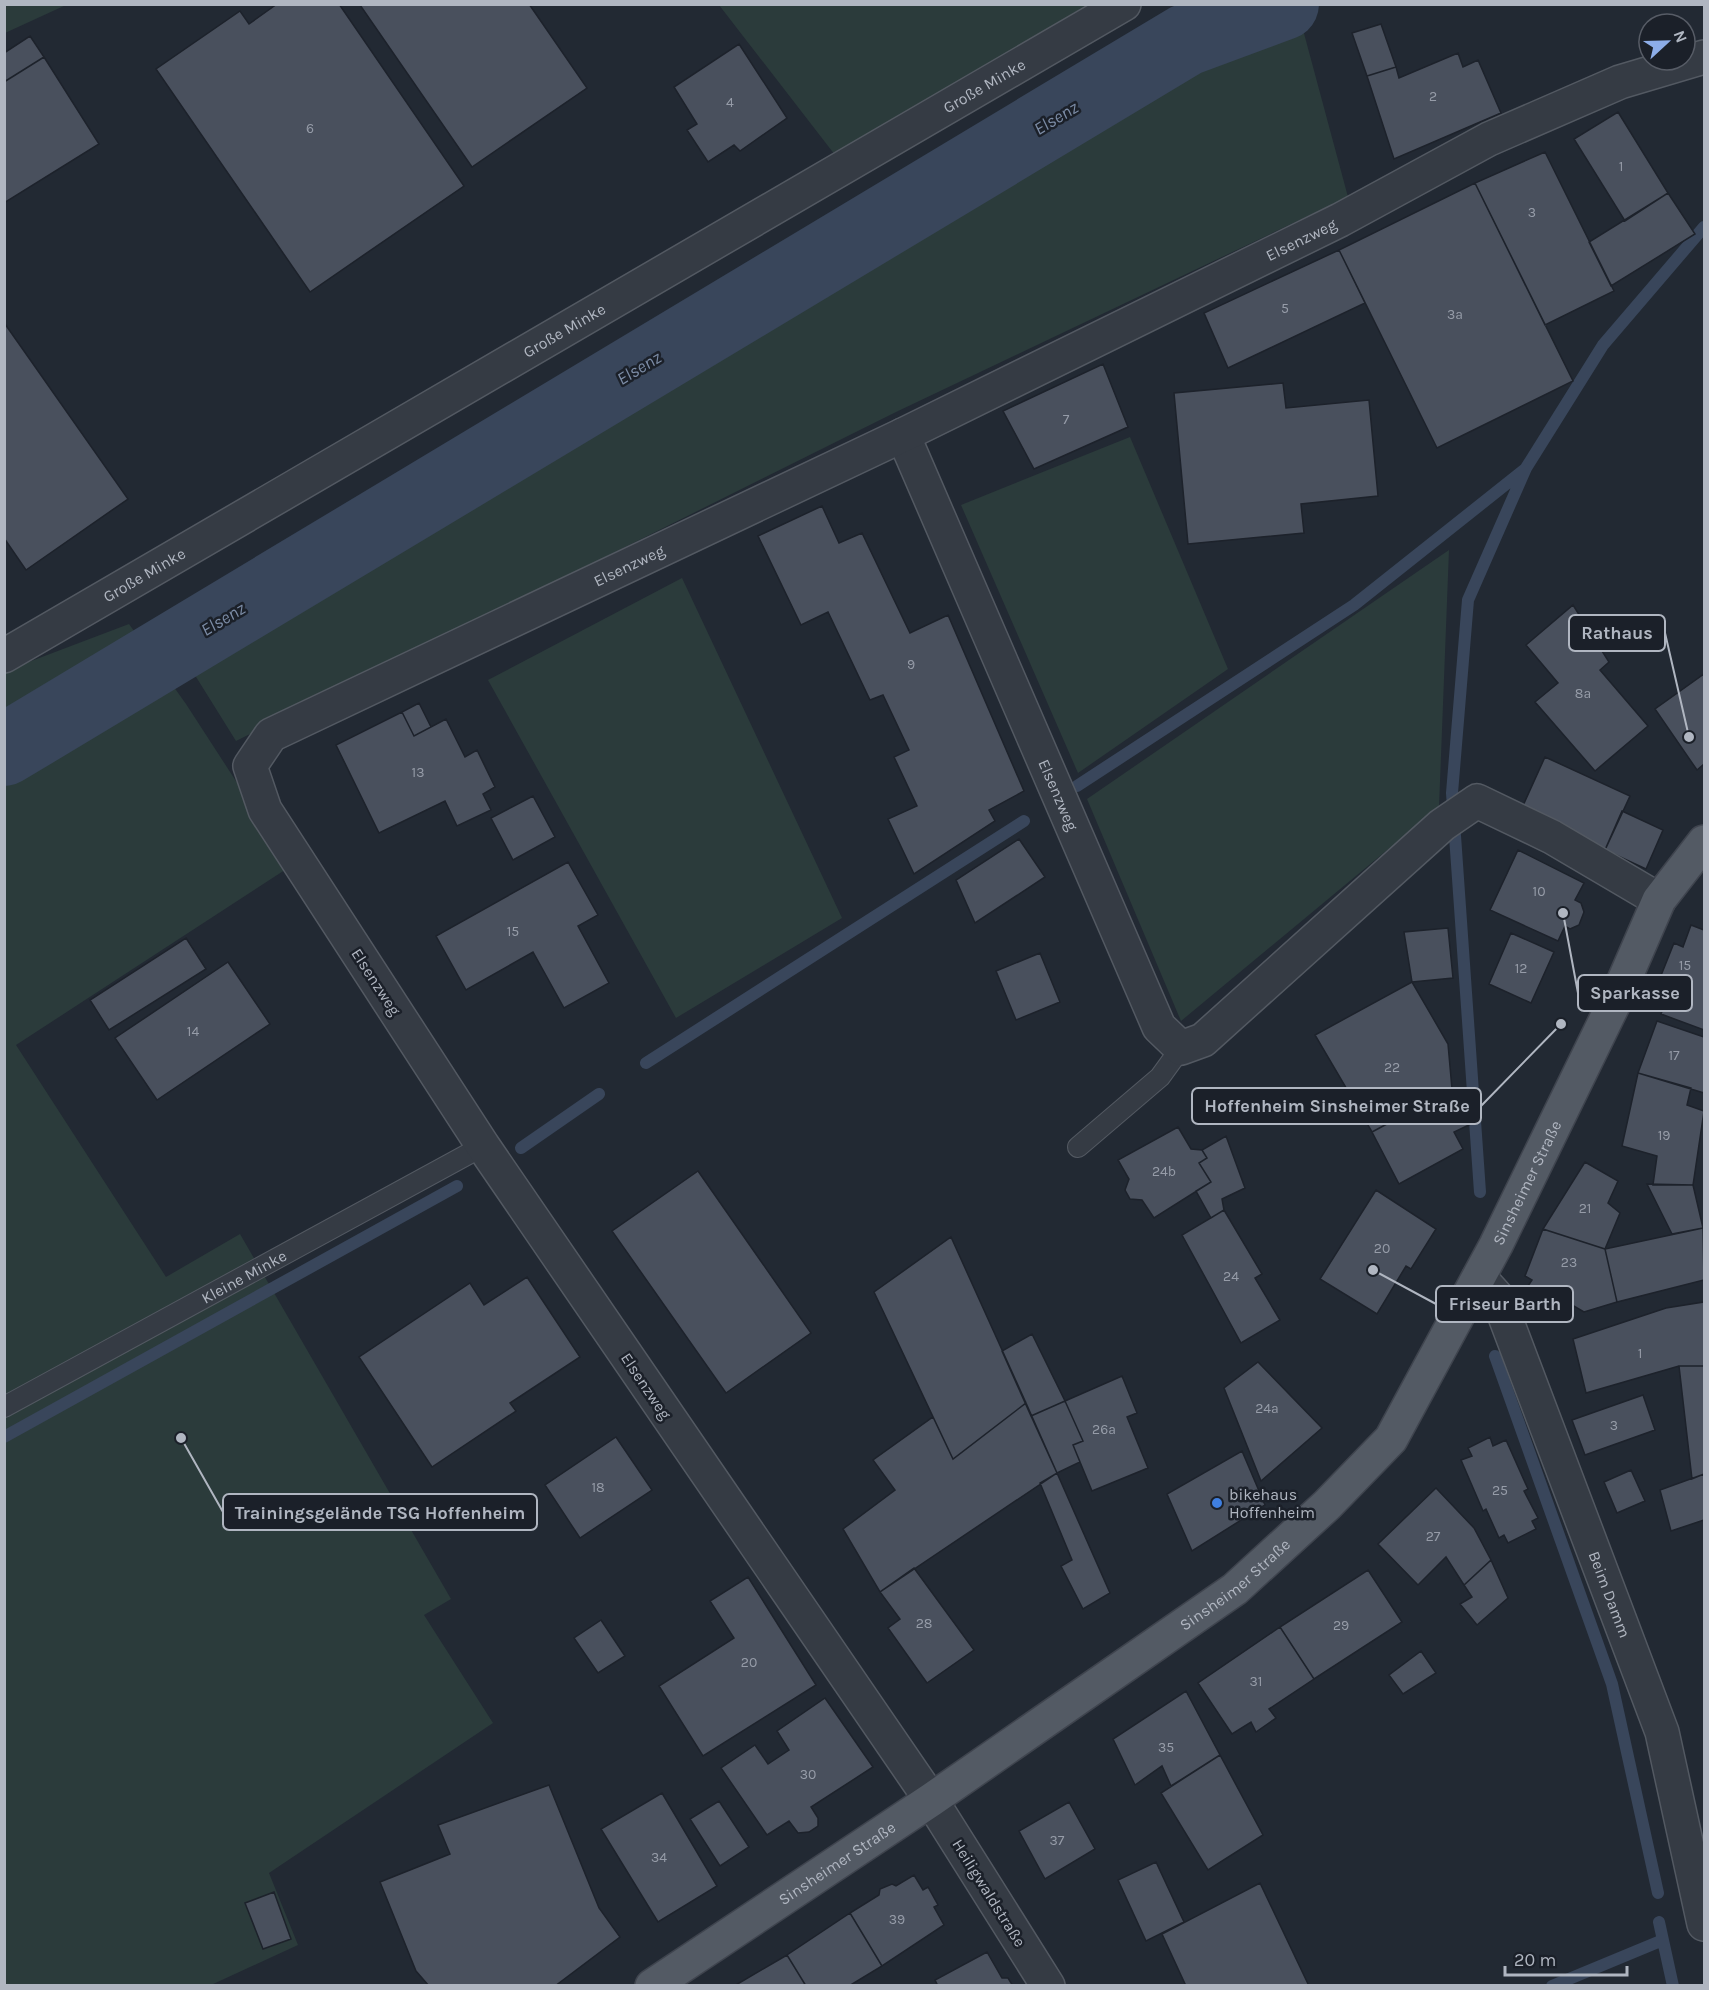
<svg xmlns="http://www.w3.org/2000/svg" width="1709" height="1990" font-family="Karla,sans-serif">
<rect width="100%" height="100%" fill="#222933"/>
<path fill="#2b3b3b" d="M5,4H66V5L5,33Z
M719,5H1087L835,155Z
M1302,26L1348,197L896,412L236,741L188,664L866,264L1187,54Z
M1130,437L1228,669L1078,773L961,505Z
M1449,550L1439,807L1181,1021L1087,799Z
M682,578L842,918L676,1018L488,680Z
M129,624L186,704L291,866L16,1045L166,1277L240,1234L451,1599L424,1615L493,1723L269,1873L298,1945L211,1985L5,1986V671Z"/>
<g fill="none" stroke-linecap="round" stroke-linejoin="round">
<path stroke="#39465b" stroke-width="12" d="M1077,786L1354,605L1524,470
M646,1063L1024,821
M521,1148L599,1094
M1480,1192L1452,793L1468,600L1526,468L1603,345L1704,227
M1495,1356L1612,1684L1658,1893
M4,1437L457,1186
M1659,1922L1673,1986
M1552,1986L1663,1940"/>
<path stroke="#39465b" stroke-width="72" d="M4,750L1186,40L1283,4"/>
</g>
<path fill="#49505d" stroke="#1d222b" stroke-width="1.5" d="M277,4H339L464,186L310,292L156,69L240,11L249,24Z
M529,4L587,88L472,167L360,5Z
M1381,24L1396,67L1367,76L1352,33Z
M30,36L44,57L4,82V53Z
M739,44L787,118L740,151L734,145L708,162L687,130L697,124L674,87Z
M1458,53L1463,67L1478,60L1501,113L1394,159L1367,76L1396,67L1399,78Z
M44,57L99,144L4,203V82Z
M1618,112L1668,193L1625,221L1574,139Z
M1545,152L1614,291L1545,325L1475,183Z
M1475,183L1573,381L1437,448L1339,250Z
M1668,193L1695,234L1611,286L1589,242Z
M1339,250L1365,303L1228,368L1204,313Z
M5,324L128,499L26,570L4,538Z
M1103,364L1128,427L1034,469L1003,411Z
M1283,383L1286,408L1369,400L1378,496L1301,504L1304,533L1188,544L1174,393Z
M822,506L839,543L862,533L910,633L948,615L1024,791L989,810L995,821L914,874L888,819L917,806L894,757L909,750L883,695L870,700L828,612L801,625L758,536Z
M1573,605L1609,662L1600,670L1648,726L1595,771L1535,702L1558,683L1526,645Z
M1704,674V764L1697,770L1655,709Z
M419,703L431,727L414,736L402,712Z
M402,712L414,736L446,719L465,757L477,750L495,787L483,794L491,810L457,826L445,801L379,833L336,745Z
M1545,757L1630,796L1605,850L1521,810Z
M533,796L555,837L513,860L491,818Z
M1622,811L1663,830L1646,869L1605,850Z
M1019,839L1045,877L975,923L956,880Z
M1518,850L1584,883L1575,900L1581,903L1584,912L1579,925L1570,929L1565,926L1558,941L1490,910Z
M568,862L598,915L578,926L609,983L564,1008L533,952L466,990L436,936Z
M1691,925L1704,930V1030L1661,1014L1671,988L1658,983L1674,943L1683,947Z
M1448,928L1453,978L1412,982L1404,932Z
M1511,933L1554,952L1531,1003L1489,984Z
M186,938L206,969L109,1030L90,1000Z
M1040,953L1060,1002L1016,1020L996,971Z
M228,962L270,1024L157,1100L115,1038Z
M1412,982L1448,1044L1452,1089L1372,1132L1315,1035Z
M1657,1021L1704,1037V1093L1638,1073Z
M1638,1073L1691,1088L1687,1105L1704,1111L1693,1185H1653L1657,1156L1622,1146Z
M1452,1089L1471,1124L1454,1132L1463,1149L1399,1184L1372,1132Z
M1178,1127L1191,1149L1202,1150L1207,1158L1199,1163L1211,1182L1154,1218L1142,1200L1130,1199L1125,1190L1129,1179L1118,1160Z
M1226,1136L1245,1188L1222,1199L1224,1210L1211,1218L1196,1191L1211,1182L1199,1163L1207,1158L1202,1150Z
M1585,1162L1618,1181L1608,1203L1620,1213L1605,1249L1543,1229Z
M698,1171L811,1333L726,1393L612,1231Z
M1647,1184L1693,1185L1703,1228L1672,1234Z
M1376,1190L1436,1229L1411,1269L1406,1266L1377,1314L1320,1279Z
M1224,1210L1262,1274L1255,1278L1280,1320L1241,1343L1182,1235Z
M1703,1228L1704,1280L1617,1302L1605,1249Z
M1543,1229L1605,1249L1617,1302L1584,1312L1548,1291L1545,1296L1528,1286L1532,1280L1525,1276Z
M951,1237L1026,1403L953,1459L874,1292Z
M527,1277L580,1357L510,1403L516,1411L432,1467L359,1357L470,1283L484,1305Z
M1704,1302V1366H1679L1586,1393L1573,1339L1666,1308Z
M1032,1334L1065,1401L1031,1416L1002,1351Z
M1258,1362L1322,1428L1261,1481L1224,1388Z
M1679,1366H1704V1474L1692,1479Z
M1122,1376L1137,1413L1127,1417L1148,1468L1092,1491L1073,1445L1083,1441L1065,1401Z
M1643,1395L1655,1430L1585,1455L1572,1420Z
M1065,1401L1083,1441L1073,1445L1080,1462L1057,1473L1031,1416Z
M1026,1403L1057,1473L880,1592L843,1529L895,1490L873,1460L933,1417L953,1459Z
M616,1437L652,1490L580,1538L545,1485Z
M1490,1437L1493,1446L1506,1440L1528,1489L1524,1491L1538,1518L1532,1521L1536,1529L1508,1543L1504,1535L1499,1538L1486,1509L1483,1511L1461,1460L1472,1456L1468,1448Z
M1242,1451L1265,1505L1192,1551L1167,1494Z
M1631,1470L1645,1501L1617,1513L1604,1482Z
M1057,1473L1110,1593L1083,1609L1061,1566L1072,1560L1040,1483Z
M1704,1474V1520L1671,1531L1660,1490Z
M1436,1488L1474,1528L1491,1560L1464,1585L1446,1557L1418,1585L1378,1544Z
M1491,1560L1508,1598L1477,1625L1460,1604L1472,1597L1464,1585Z
M914,1568L974,1650L927,1683L888,1628L900,1619L880,1592Z
M1368,1570L1402,1622L1314,1679L1280,1627Z
M748,1577L816,1685L703,1756L659,1686L734,1638L710,1601Z
M601,1620L625,1656L598,1673L574,1638Z
M1280,1627L1314,1679L1269,1709L1276,1718L1256,1732L1251,1722L1232,1734L1198,1683Z
M1421,1651L1436,1673L1403,1694L1389,1675Z
M1186,1691L1220,1755L1171,1786L1162,1766L1135,1785L1113,1739Z
M825,1698L873,1767L811,1807L818,1818V1826L809,1832L798,1833L789,1821L767,1835L721,1768L755,1745L768,1764L789,1750L777,1731Z
M1220,1755L1263,1835L1208,1870L1161,1793Z
M549,1785L599,1908L620,1937L555,1986H429L416,1971L380,1882L450,1854L438,1825Z
M662,1793L717,1886L658,1922L601,1829Z
M719,1801L749,1847L720,1866L690,1819Z
M1069,1802L1095,1849L1045,1879L1019,1831Z
M1156,1862L1184,1922L1146,1941L1118,1880Z
M914,1875L923,1890L928,1887L938,1905L934,1907L944,1925L882,1966L850,1913L879,1895L880,1889L892,1884L896,1886Z
M1260,1883L1309,1986H1186L1162,1934Z
M274,1892L291,1939L263,1949L245,1903Z
M850,1913L882,1966L849,1986H806L787,1955Z
M987,1952L1002,1978H1008L1013,1986H938L935,1980Z
M787,1955L806,1986H734Z"/>
<g fill="none" stroke-linecap="round" stroke-linejoin="round">
<defs>
<g id="service">
<path d="M1078,1147L1160,1077L1181,1048"/>
<path id="s1" d="M4,1407L483,1146"/>
</g>
<g id="minor">
<path id="s2" d="M903,435L1159,1027L1181,1048L1203,1040L1442,825L1477,801L1552,837L1659,900"/>
<path id="s3" d="M4,656L1124,4"/>
<path id="s4" d="M1479,1277L1498,1298L1662,1732L1704,1924"/>
<path id="s5" d="M1048,1986L931,1800L483,1146L265,810L250,766L271,735L903,435L1340,220L1489,139L1620,82L1704,57"/>
</g>
<g id="primary">
<path id="s6" d="M652,1986L931,1800L1235,1589L1327,1505L1391,1439L1496,1245L1616,999L1659,900L1704,842"/>
</g>
</defs>
<use href="#service" stroke="#535962" stroke-width="22"/>
<use href="#minor" stroke="#535962" stroke-width="36"/>
<use href="#primary" stroke="#3f444e" stroke-width="36"/>
<use href="#service" stroke="#353b44" stroke-width="20"/>
<use href="#minor" stroke="#353b44" stroke-width="33"/>
<use href="#primary" stroke="#535a64" stroke-width="33"/>
</g>
<circle fill="#3f7fe0" stroke="#1b2029" stroke-width="2" cx="1217" cy="1503" r="6"/>
<g text-anchor="middle" dominant-baseline="central" stroke-width="5" stroke-linejoin="round" paint-order="stroke">
<g font-size="14" fill="#969ca8">
<text x="1433" y="96">2</text>
<text x="730" y="102">4</text>
<text x="310" y="128">6</text>
<text x="1621" y="166">1</text>
<text x="1532" y="212">3</text>
<text x="1285" y="308">5</text>
<text x="1455" y="314">3a</text>
<text x="1066" y="419">7</text>
<text x="911" y="664">9</text>
<text x="1583" y="693">8a</text>
<text x="418" y="772">13</text>
<text x="1539" y="891">10</text>
<text x="513" y="931">15</text>
<text x="1685" y="965">15</text>
<text x="1521" y="968">12</text>
<text x="193" y="1031">14</text>
<text x="1674" y="1055">17</text>
<text x="1392" y="1067">22</text>
<text x="1664" y="1135">19</text>
<text x="1164" y="1171">24b</text>
<text x="1585" y="1208">21</text>
<text x="1382" y="1248">20</text>
<text x="1569" y="1262">23</text>
<text x="1231" y="1276">24</text>
<text x="1640" y="1353">1</text>
<text x="1267" y="1408">24a</text>
<text x="1614" y="1425">3</text>
<text x="1104" y="1429">26a</text>
<text x="598" y="1487">18</text>
<text x="1500" y="1490">25</text>
<text x="1433" y="1536">27</text>
<text x="924" y="1623">28</text>
<text x="1341" y="1625">29</text>
<text x="749" y="1662">20</text>
<text x="1256" y="1681">31</text>
<text x="1166" y="1747">35</text>
<text x="808" y="1774">30</text>
<text x="1057" y="1840">37</text>
<text x="659" y="1857">34</text>
<text x="897" y="1919">39</text>
</g>
<g font-size="16" fill="#b0b6c1" stroke="#1b2029">
<text stroke="none"><textPath href="#s3" startOffset="1134">Große Minke</textPath></text>
<text stroke="none"><textPath href="#s5" startOffset="2640">Elsenzweg</textPath></text>
<text stroke="none"><textPath href="#s3" startOffset="648">Große Minke</textPath></text>
<text stroke="none"><textPath href="#s5" startOffset="1893">Elsenzweg</textPath></text>
<text stroke="none"><textPath href="#s3" startOffset="162">Große Minke</textPath></text>
<text stroke="none"><textPath href="#s2" startOffset="392">Elsenzweg</textPath></text>
<text transform="translate(376 982) rotate(57)">Elsenzweg</text>
<text stroke="none"><textPath href="#s6" startOffset="1212">Sinsheimer Straße</textPath></text>
<text stroke="none"><textPath href="#s1" startOffset="273">Kleine Minke</textPath></text>
<text transform="translate(646 1386) rotate(56)">Elsenzweg</text>
<text stroke="none"><textPath href="#s6" startOffset="708">Sinsheimer Straße</textPath></text>
<text stroke="none"><textPath href="#s4" startOffset="345">Beim Damm</textPath></text>
<text stroke="none"><textPath href="#s6" startOffset="222">Sinsheimer Straße</textPath></text>
<text transform="translate(989 1893) rotate(58)">Heiligwaldstraße</text>
</g>
<g font-size="16" fill="#b0b6c1" stroke="#1b2029" text-anchor="start">
<text x="1229" y="1494">bikehaus<tspan x="1229" dy="18">Hoffenheim</tspan></text>
</g>
<g font-size="18" font-style="italic" fill="#7c8ca6" stroke="#1b2029">
<text transform="translate(1056 118) rotate(-31)">Elsenz</text>
<text transform="translate(639 368) rotate(-31)">Elsenz</text>
<text transform="translate(223 619) rotate(-31)">Elsenz</text>
</g>
</g>
<path fill="none" stroke="#b0b6c1" stroke-width="2" d="M1689 737L1665 633M1563 913L1578 993M1561 1024L1481 1106M1373 1270L1436 1304M181 1438L223 1512"/>
<g fill="#b0b6c1" stroke="#1b2029" stroke-width="2">
<circle cx="1689" cy="737" r="6"/>
<circle cx="1563" cy="913" r="6"/>
<circle cx="1561" cy="1024" r="6"/>
<circle cx="1373" cy="1270" r="6"/>
<circle cx="181" cy="1438" r="6"/>
</g>
<g fill="#1b2029" stroke="#b0b6c1" stroke-width="2">
<rect x="1569" y="615" width="96" height="36" rx="6"/>
<rect x="1578" y="975" width="114" height="36" rx="6"/>
<rect x="1192" y="1088" width="289" height="36" rx="6"/>
<rect x="1436" y="1286" width="137" height="36" rx="6"/>
<rect x="223" y="1494" width="314" height="36" rx="6"/>
</g>
<g font-size="18" text-anchor="middle" font-weight="bold" fill="#b0b6c1">
<text x="1617" y="639">Rathaus</text>
<text x="1635" y="999">Sparkasse</text>
<text x="1337" y="1112">Hoffenheim Sinsheimer Straße</text>
<text x="1505" y="1310">Friseur Barth</text>
<text x="380" y="1519">Trainingsgelände TSG Hoffenheim</text>
</g>
<rect width="1709" height="1990" fill="none" stroke="#b0b6c1" stroke-width="12"/>
<g transform="translate(1667 42) rotate(68)"><circle r="28" fill="#1b2029" stroke="#575c66" stroke-width="1.5"/>
<path d="M0-4.5L10 22L0 15L-10 22Z" fill="#8dade8"/>
<text y="-9" font-size="16" font-weight="bold" text-anchor="middle" fill="#b0b6c1">N</text>
</g>
<path d="M1505 1966v9h122v-9" fill="none" stroke="#b0b6c1" stroke-width="3"/>
<text x="1514" y="1966" font-size="18" fill="#b0b6c1" stroke="#1b2029" stroke-width="4.5" paint-order="stroke">20 m</text>
</svg>
